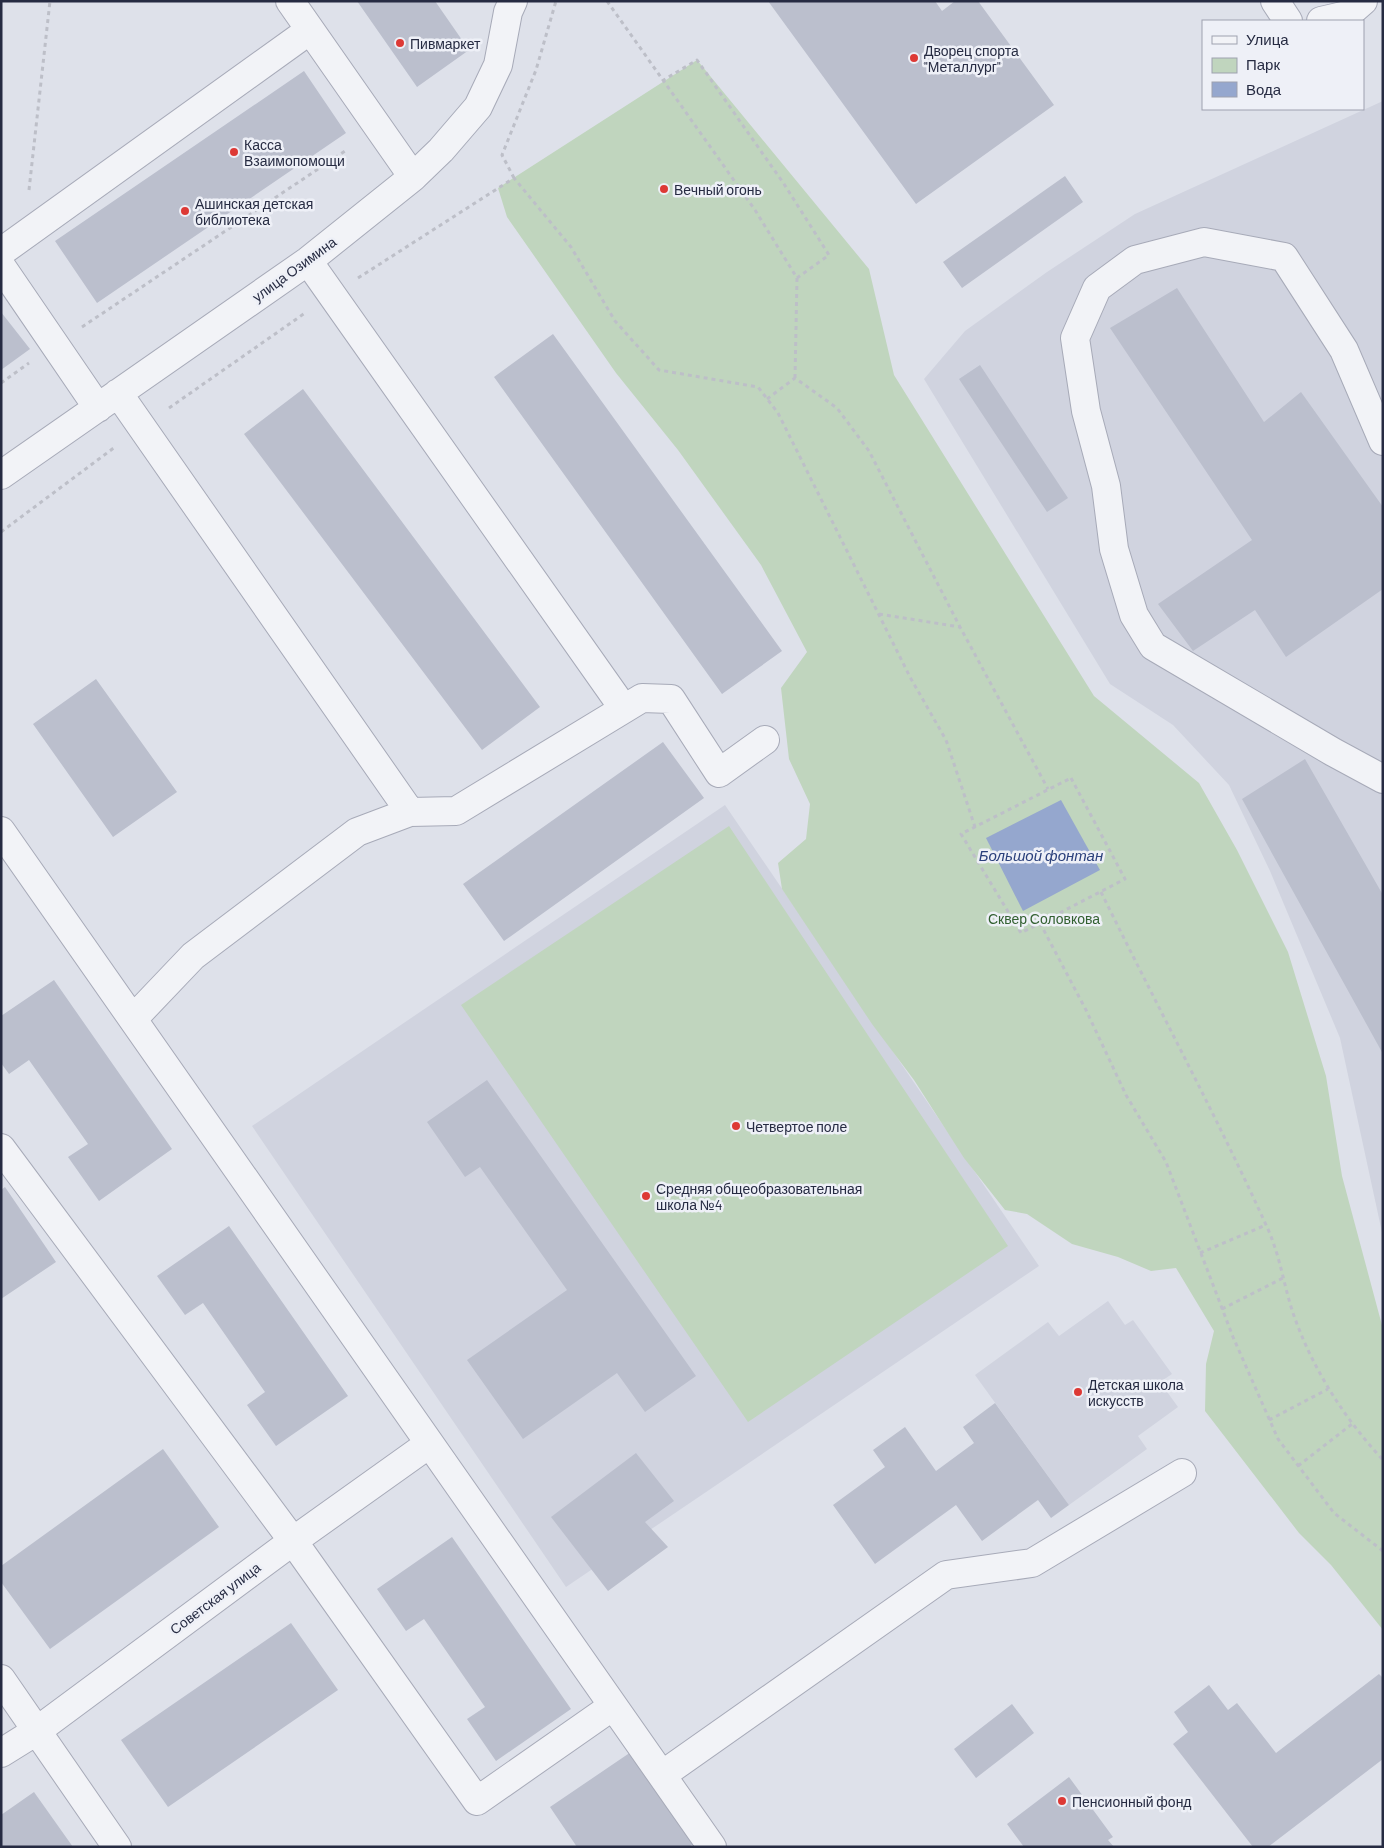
<svg xmlns="http://www.w3.org/2000/svg" width="1384" height="1848" font-family="Barlow,sans-serif">
<rect width="100%" height="100%" fill="#dee1ea"/>
<path fill="#d0d3df" d="M1383,101V1237L1340,1038L1270,871L1229,785L1173,725L1110,684L924,379L965,331L1047,272L1135,214Z
M725,805L1039,1266L566,1587L252,1126Z
M1108,1301L1125,1325L1133,1320L1172,1374L1160,1382L1178,1407L1138,1436L1147,1449L1069,1505L975,1375L1048,1322L1059,1336Z"/>
<path fill="#c0d5be" d="M697,60L869,269L894,375L1094,696L1199,783L1237,850L1288,952L1326,1076L1342,1176L1383,1329V1630L1331,1565L1299,1533L1205,1411L1206,1364L1214,1331L1176,1268L1151,1271L1118,1257L1072,1244L1027,1214L1005,1210L964,1158L914,1080L872,1024L782,889L778,863L806,839L810,804L789,759L781,688L807,652L761,565L678,450L616,373L507,217L498,188Z
M729,826L1008,1246L748,1422L461,1005Z"/>
<path fill="#95a7ce" d="M1061,800L1100,870L1023,911L986,838Z"/>
<path fill="#bbbfcd" d="M357,1H435L469,50L417,87Z
M768,1H935L942,11L955,1H978L1054,105L916,204Z
M304,71L346,133L97,303L55,241Z
M1065,176L1083,202L962,288L943,262Z
M1177,288L1264,422L1301,392L1383,507V589L1286,657L1255,610L1193,651L1158,604L1252,540L1110,328Z
M1,312L30,349L1,370Z
M553,334L782,651L722,694L494,377Z
M980,365L1068,498L1047,512L959,379Z
M303,389L540,707L482,750L244,434Z
M96,679L177,792L113,837L33,724Z
M663,742L704,798L504,941L463,884Z
M1305,759L1383,895V1054L1242,799Z
M54,980L172,1149L99,1201L68,1157L88,1144L29,1060L9,1074L1,1063V1016Z
M487,1080L696,1376L645,1412L617,1373L523,1439L467,1360L567,1290L480,1167L465,1177L427,1122Z
M5,1187L56,1262L1,1299V1190Z
M229,1226L348,1396L276,1446L247,1405L265,1392L203,1303L185,1315L157,1276Z
M995,1403L1069,1505L1051,1518L1038,1500L982,1541L956,1505L875,1564L833,1505L885,1467L873,1450L905,1427L936,1471L974,1443L963,1427Z
M163,1449L219,1527L50,1649L1,1582V1566Z
M636,1453L674,1501L645,1522L668,1547L608,1591L551,1517Z
M452,1537L571,1709L496,1761L467,1719L485,1707L424,1619L406,1631L377,1589Z
M291,1623L338,1690L168,1807L121,1740Z
M1379,1674L1383,1678V1759L1268,1847H1253L1173,1744L1188,1732L1174,1712L1209,1685L1228,1710L1237,1703L1276,1753Z
M1012,1704L1034,1733L976,1778L954,1749Z
M631,1752L694,1843L689,1847H577L550,1807Z
M1069,1777L1113,1837L1108,1840L1114,1847H1024L1007,1824Z
M34,1792L73,1847H1V1815Z"/>
<g fill="none" stroke-linecap="round" stroke-linejoin="round">
<defs>
<path id="minor" d="M290,1L413,177
M1275,1L1288,21
M1321,21L1347,15L1363,1
M1,252L310,30
M308,261L624,709
M1,266L98,408
M118,393L410,812
M1383,441L1344,350L1284,257L1204,242L1135,260L1097,288L1075,338L1086,411L1106,486L1114,549L1134,615L1153,646L1333,752L1383,779
M1,475L308,261L413,177L441,150L478,107L498,65L508,12L513,1
M1,831L712,1847
M133,1019L193,956L357,832L410,812L456,811L642,698L671,699L719,773L765,740
M1,1148L293,1541L477,1801L613,1706
M1,1679L117,1847
M1,1753L38,1730L293,1541L429,1444
M662,1775L946,1575L1032,1563L1182,1473"/>
</defs>
<use href="#minor" stroke="#a7aab8" stroke-width="30"/>
<path stroke="#bdbfc8" stroke-width="3" stroke-dasharray="4 4" stroke-linecap="butt" d="M607,1L755,210L797,278L795,378
M662,81L697,60L784,184L829,255L797,278
M514,178L502,155L536,70L556,1
M29,190L50,1
M358,278L514,178L571,247L615,321L659,370L758,387L778,413L910,677L946,740L975,827
M82,327L345,151
M1,383L29,363
M767,399L795,378L837,408L869,451L960,627
M169,408L305,313
M1,532L115,447
M879,614L960,627L1048,789
M1071,778L1125,879L1021,933L961,834Z
M1101,892C1156,1004 1215,1113 1267,1227C1282,1260 1284,1291 1297,1324C1316,1374 1346,1420 1383,1460
M1040,923L1086,1010L1126,1095L1166,1162L1233,1337L1278,1439L1334,1513L1383,1551
M1200,1253L1266,1225
M1222,1309L1285,1277
M1269,1420L1328,1389
M1298,1466L1352,1424"/>
<use href="#minor" stroke="#f2f3f7" stroke-width="28"/>
</g>
<g fill="#dd3935" stroke="#eef0f7" stroke-width="2">
<circle cx="400" cy="43" r="5"/>
<circle cx="914" cy="58" r="5"/>
<circle cx="234" cy="152" r="5"/>
<circle cx="664" cy="189" r="5"/>
<circle cx="185" cy="211" r="5"/>
<circle cx="736" cy="1126" r="5"/>
<circle cx="646" cy="1196" r="5"/>
<circle cx="1078" cy="1392" r="5"/>
<circle cx="1062" cy="1801" r="5"/>
</g>
<g text-anchor="middle" dominant-baseline="central" stroke-width="5" stroke-linejoin="round" paint-order="stroke">
<g font-size="14" fill="#262b42" stroke="#eef0f7" text-anchor="start">
<text x="410" y="43">Пивмаркет</text>
<text x="924" y="50">Дворец спорта<tspan x="924" dy="16">"Металлург"</tspan></text>
<text x="244" y="144">Касса<tspan x="244" dy="16">Взаимопомощи</tspan></text>
<text x="674" y="189">Вечный огонь</text>
<text x="195" y="203">Ашинская детская<tspan x="195" dy="16">библиотека</tspan></text>
<text x="746" y="1126">Четвертое поле</text>
<text x="656" y="1188">Средняя общеобразовательная<tspan x="656" dy="16">школа №4</tspan></text>
<text x="1088" y="1384">Детская школа<tspan x="1088" dy="16">искусств</tspan></text>
<text x="1072" y="1801">Пенсионный фонд</text>
</g>
<g font-size="14" fill="#262b42" stroke="#eef0f7">
<text transform="translate(294 269) rotate(-36)">улица Озимина</text>
<text transform="translate(215 1598) rotate(-37)">Советская улица</text>
</g>
<g font-size="14" fill="#326031" stroke="#eef0f7">
<text x="1044" y="918">Сквер Соловкова</text>
</g>
<g font-size="15" font-style="italic" fill="#2b407b" stroke="#eef0f7">
<text x="1041" y="855">Большой фонтан</text>
</g>
</g>
<rect width="1384" height="1848" fill="none" stroke="#262b42" stroke-width="5"/>
<rect x="1202" y="20" width="162" height="90" fill="#eef0f7" stroke="#9ea1af"/>
<rect x="1212" y="36" width="25" height="8" fill="#f2f3f7" stroke="#9ea1af"/>
<text x="1246" y="45" font-size="15" fill="#262b42">Улица</text>
<rect x="1212" y="58" width="25" height="15" fill="#c0d5be" stroke="#9ea1af"/>
<text x="1246" y="70" font-size="15" fill="#262b42">Парк</text>
<rect x="1212" y="82" width="25" height="15" fill="#95a7ce" stroke="#9ea1af"/>
<text x="1246" y="95" font-size="15" fill="#262b42">Вода</text>
</svg>
